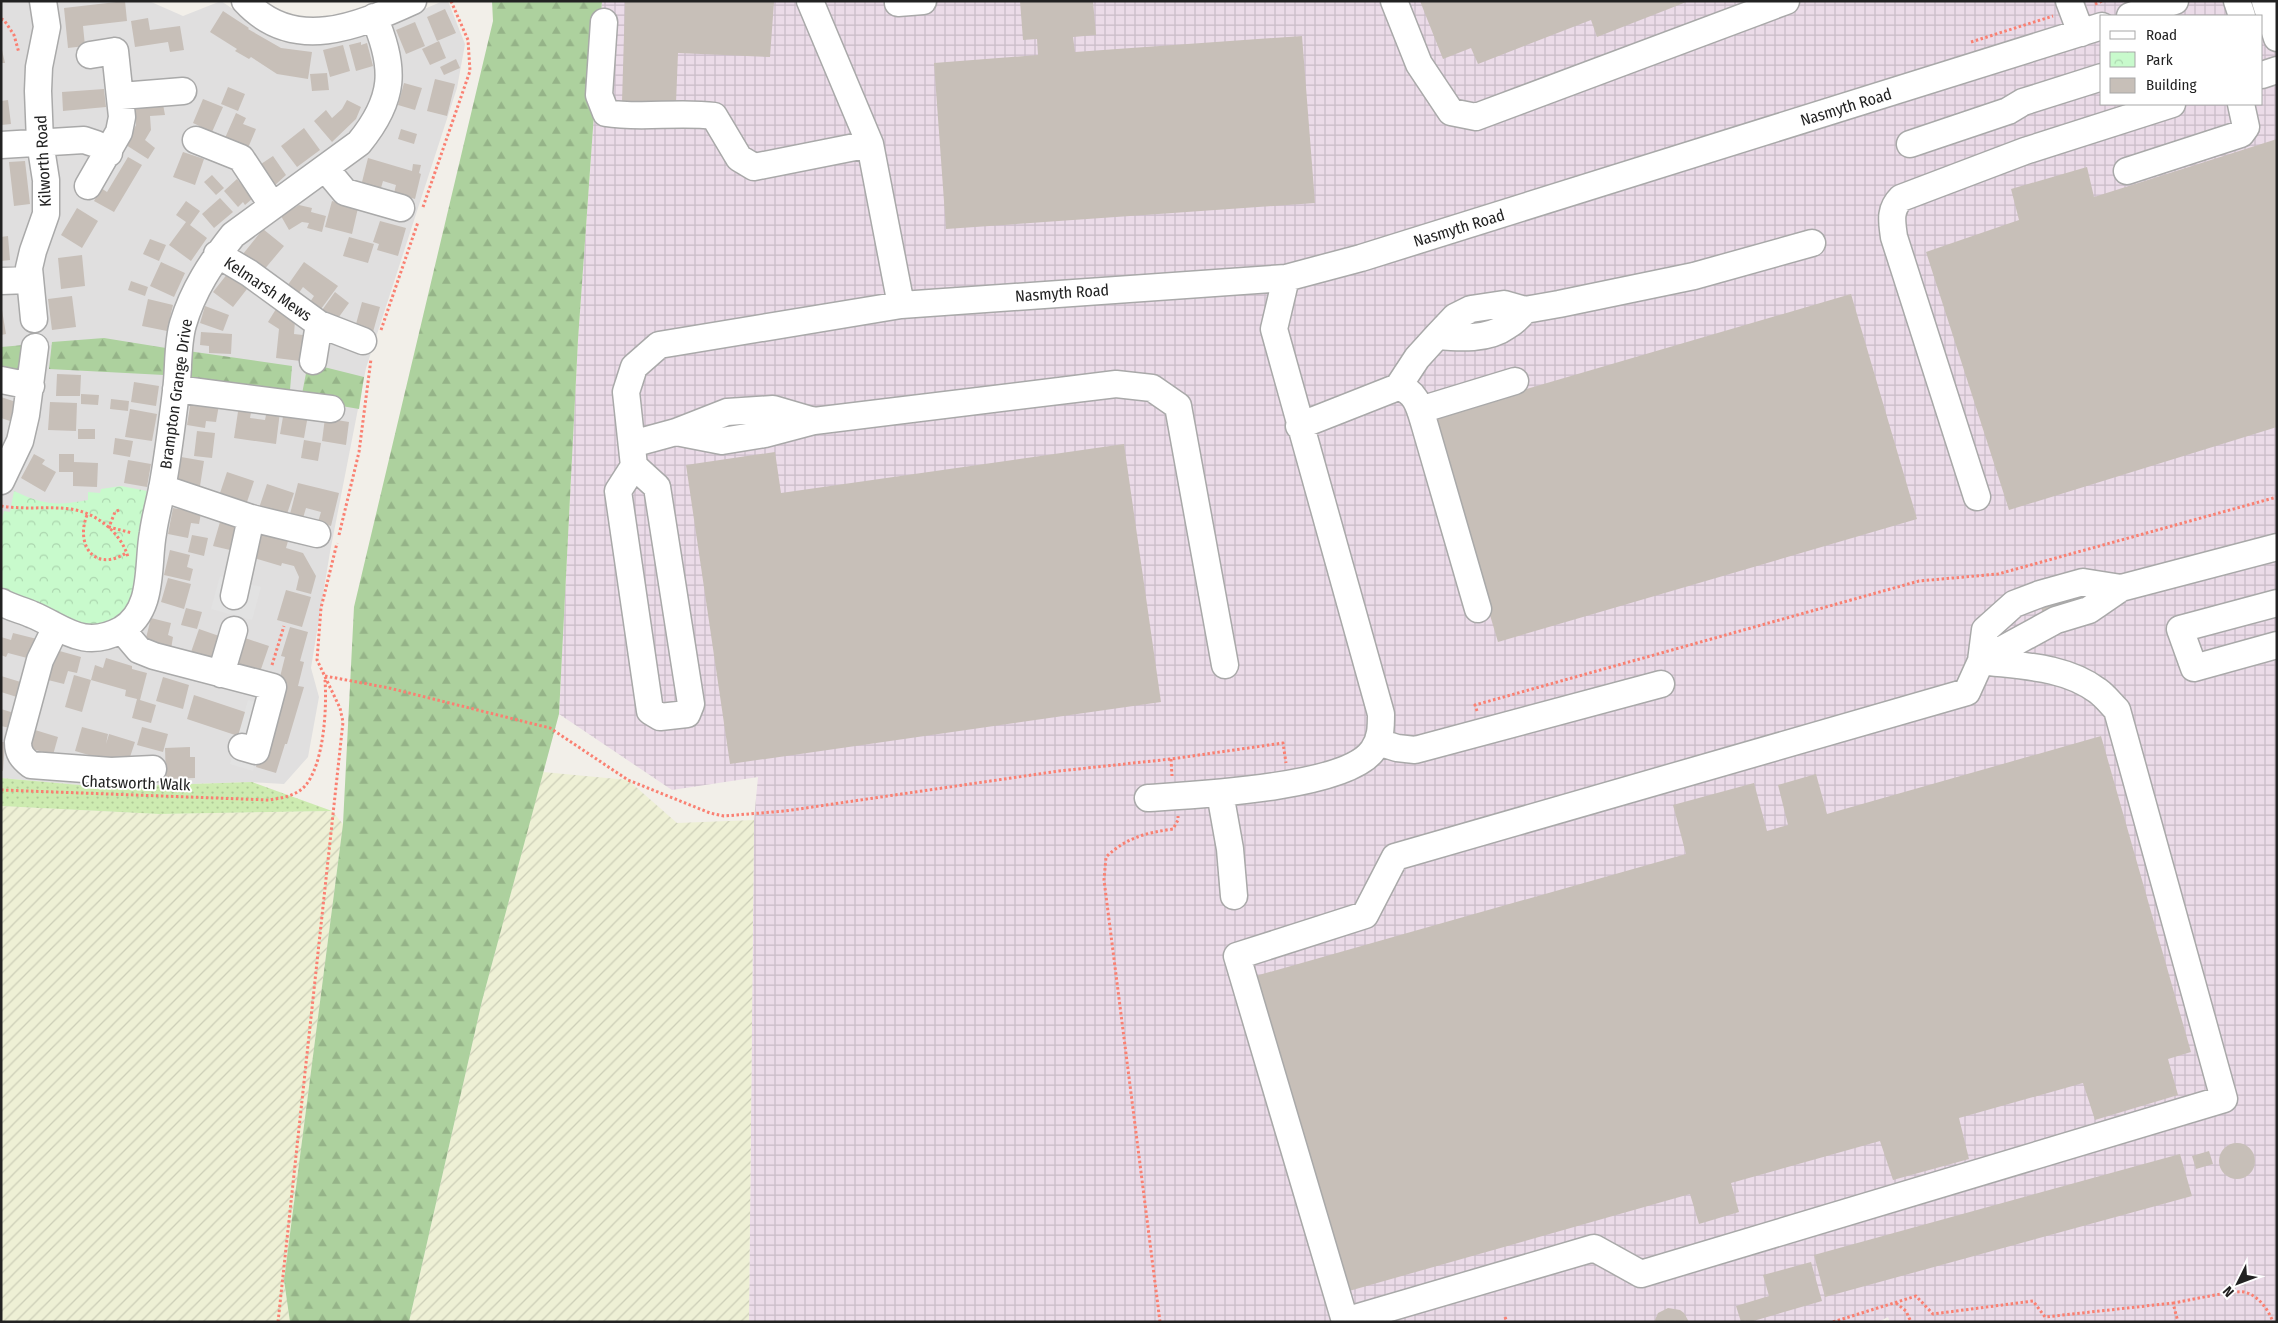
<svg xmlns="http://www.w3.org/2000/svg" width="2278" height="1323" font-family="'Fira Sans Condensed',sans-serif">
<defs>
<pattern id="industrial-grid" width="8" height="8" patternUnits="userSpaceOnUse" patternTransform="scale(1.25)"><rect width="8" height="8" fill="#ebdbe8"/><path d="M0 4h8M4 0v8" fill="none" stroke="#c9bcc7"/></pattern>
<pattern id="farmland-furrows" width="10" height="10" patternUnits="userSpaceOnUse" patternTransform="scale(1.25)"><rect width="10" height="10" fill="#eef0d5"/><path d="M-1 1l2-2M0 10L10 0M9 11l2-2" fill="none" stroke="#ccceb7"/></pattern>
<pattern id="grass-dots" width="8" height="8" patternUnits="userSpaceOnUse" patternTransform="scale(1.25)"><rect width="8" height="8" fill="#cdebb0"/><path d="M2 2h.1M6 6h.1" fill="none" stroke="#b0c997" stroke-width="1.8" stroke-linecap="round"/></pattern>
<pattern id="forest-firs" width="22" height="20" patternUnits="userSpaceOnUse" patternTransform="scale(1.25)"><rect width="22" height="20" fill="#add19e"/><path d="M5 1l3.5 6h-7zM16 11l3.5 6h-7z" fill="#95b388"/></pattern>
<pattern id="park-crowns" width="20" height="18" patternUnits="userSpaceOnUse" patternTransform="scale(1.25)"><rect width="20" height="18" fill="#c8facc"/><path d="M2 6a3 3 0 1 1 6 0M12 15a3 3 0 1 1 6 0" fill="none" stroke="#acd6af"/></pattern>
</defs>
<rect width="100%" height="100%" fill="#f2efe9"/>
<path fill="#e0dfdf" d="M19,1H149L183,16L221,1L282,42L366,34L443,1H448L465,44L457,88L366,368L330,552L311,668L319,697L308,757L284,784L252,782L102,787L1,778V3Z"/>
<path fill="url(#industrial-grid)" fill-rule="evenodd" d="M602,1H2277V1322H1890L1888,1317L1878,1322H749L754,820L758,777L672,790L559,714L578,339ZM2102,16H2262V104H2102Z"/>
<path fill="url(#farmland-furrows)" d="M543,772L628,780L677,823L754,820L749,1322H409L482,1001Z
M1,806L159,814L332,811L343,824L284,1280L290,1322H1Z"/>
<path fill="url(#grass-dots)" d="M1,778L102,787L252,782L332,811L159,814L1,806Z"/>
<path fill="url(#forest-firs)" d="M492,1H602L578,340L559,714L482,1001L409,1322H290L284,1280L343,824L354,607L493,21Z
M104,338L166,348L164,375L49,369L52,342Z
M24,345L21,369L1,371V347Z
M188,351L292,366L290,390L182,380Z
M308,363L364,377L359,409L301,399Z"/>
<path fill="url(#park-crowns)" d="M121,486L147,491L143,514V575L123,615L109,623L90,628L8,595L2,587L1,582V524L4,511L10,512L14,491C44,505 56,506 88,500V492L100,493L101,489Z"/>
<path fill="#e2e2e2" d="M220,576L261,587L252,620L211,609Z
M248,700L271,707L253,771L230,764Z"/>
<path fill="#c7bfb8" d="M125,1L127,21L83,26L85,46L68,48L64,8Z
M625,1L774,2L770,57L678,53L676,103L622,102Z
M1020,1H1093L1096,35L1073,37L1075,52L1302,36L1315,203L946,229L934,63L1038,55L1037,39L1023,40Z
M1420,1H1689L1597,37L1591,20L1478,64L1471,48L1443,59Z
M445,9L456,33L437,41L427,17Z
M223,11L249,28L248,29L281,48L312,52L308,79L277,74L251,57L249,59L235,51L237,49L210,32Z
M148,18L150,30L180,26L184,50L170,52L168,42L135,47L131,21Z
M415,22L425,46L406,54L396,30Z
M439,41L446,58L430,65L422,49Z
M361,42V45L367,43L373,66L356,71L349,45Z
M343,45L350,71L330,77L323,50Z
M1,46L5,63H1Z
M456,59L460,68L444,75L440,67Z
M327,73L329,90L312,91L310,74Z
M435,79L455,84L447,116L427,111Z
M404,83L422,88L415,110L398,105Z
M228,87L245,94L238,111L221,104Z
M104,89L106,107L63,111L62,92Z
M162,99L165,115L150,116L151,130L145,140L155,148L148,159L126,145L136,125L134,102Z
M203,99L223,107L212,132L193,123Z
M8,100L11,124L1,125V101Z
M347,100L361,107L356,119L332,142L314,121L326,110L332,118L342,109Z
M236,113L246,118L243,124L256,129L248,148L225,138Z
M304,128L320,150L297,167L281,146Z
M401,129L417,134L414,144L398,139Z
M2277,139V427L2009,510L1926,252L2019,220L2011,189L2087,167L2094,197Z
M183,152L204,159L195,185L173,177Z
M273,156L286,175L273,187L258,166Z
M128,157L142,165L114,212L94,201L101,188L107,192Z
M368,158L412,171L413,164L421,165L419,173L421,174L415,199L394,193L396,185L383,181L379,195L360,190Z
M25,161L30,204L14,206L9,162Z
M212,175L224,188L216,195L204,182Z
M237,179L253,198L245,205L243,202L238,207L224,191Z
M220,198L233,212L214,228L202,214Z
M186,201L200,211L190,225L207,238L191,261L169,245L186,222L176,215Z
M332,201L358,208L352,234L325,227Z
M299,205L312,208L311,212L326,216L322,232L307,228L309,223L302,222L289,230L281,216Z
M77,208L98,221L82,248L61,235Z
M380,221L406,228L398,256L377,250L379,244L373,242Z
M263,229L284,246L263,271L243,254Z
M8,236L10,260L1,261V237Z
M349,237L374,244L368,263L343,256Z
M150,239L166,245L159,261L143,254Z
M82,255L85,286L61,289L58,258Z
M161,262L185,273L174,297L150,286Z
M304,262L338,286L318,313L308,305L314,296L303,287L296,297L285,289Z
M228,273L247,289L233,307L213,292Z
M131,281L148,287L145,296L128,290Z
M335,292L349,303L336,321L320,313Z
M1851,294L1917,519L1498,642L1431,417Z
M72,296L76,327L52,330L48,299Z
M148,299L173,305L167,331L142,326Z
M362,302L380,307L373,332L361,329L362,326L356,324Z
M1,304L6,334L1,335Z
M205,306L229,315L223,331L200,323Z
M276,309L295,321L294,334L303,335L300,361L276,358L279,329L268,322Z
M201,332L232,334L231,354L209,353V346L200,345Z
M57,374L81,375L80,396H56Z
M134,382L159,386L156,406L131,402Z
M81,394L99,395L98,405L81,404Z
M1,397L16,402L10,421L1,418Z
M111,399L129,401L128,411L110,409Z
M191,400L219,405L216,422L206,421L205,428L187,425Z
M50,402L77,403L76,431L48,430Z
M239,405L252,407L250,418L265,420L267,410L280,412L276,444L234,438Z
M130,409L157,414L152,441L125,437Z
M284,411L308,415L304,438L280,434Z
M325,418L349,422L346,445L322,441Z
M78,429H95V439H78Z
M197,431L215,433L212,458L194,456Z
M115,438L133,441L130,457L113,454Z
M304,440L321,443L318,461L301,458Z
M1124,444L1161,702L730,764L686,465L775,452L781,493Z
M34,454L45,460L42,464L56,472L45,492L21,478Z
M59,454H74V462L98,463L97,487L73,486V472H59Z
M181,457L204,461L200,486L177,482Z
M128,460L151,464L147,487L124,483Z
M227,472L254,481L246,505L219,496Z
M298,483L339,493L331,526L318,522L321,512L306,508L303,518L290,514Z
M267,484L294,493L286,517L259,508Z
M173,508L201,513L199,524L191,523L188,538L168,534Z
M220,522L236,526L230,550L213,546Z
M261,534L288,541L286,548L303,553L316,576L311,594L296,590L299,577L294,566L282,563L281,566L254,558Z
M192,535L208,538L204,556L188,552Z
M170,550L190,555L187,567L193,569L190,581L164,575Z
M168,578L191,584L184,609L161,602Z
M286,590L311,597L302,627L277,620Z
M2075,593L2078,604L2043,614L2040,604Z
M186,608L202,612L197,629L181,625Z
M151,618L171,623L168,635L173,637L171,649L145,642Z
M290,627L308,632L300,661L304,662L298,686L304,687L287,744H285L276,773L256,767L265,737L268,738L285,682L279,681L285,657L281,656Z
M199,629L222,637L214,663L190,655Z
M13,633L37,639L31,659L8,653L6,657L1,655V637L11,640Z
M245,638L269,646L260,672L237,664Z
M56,650L81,657L77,673L68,671L64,684L48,680Z
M106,658L132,666V669L147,673L140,700L156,705L151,723L132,718L137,699L125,696L126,690L91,680L82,712L65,707L74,675L91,680L95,665L103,668Z
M1,676L24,683L20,698L1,692Z
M163,677L189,685L183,709L156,701Z
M194,695L245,712L238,736L187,719Z
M1,709L14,713L10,728L1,726Z
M82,727L108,734L106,744L109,734L135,742L127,766L75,751Z
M142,727L168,734L163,752L137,745Z
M35,730L58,737L53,755L29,748Z
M2101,736L2191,1052L2168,1059L2178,1095L2095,1120L2083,1083L1959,1118L1969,1159L1893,1180L1880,1141L1731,1183L1739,1212L1699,1224L1690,1194L1342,1293L1252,977L1686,854L1673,805L1754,783L1767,831L1788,825L1778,785L1816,774L1827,814Z
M1,742H5L3,771H1Z
M190,747V757H195V778L166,779L165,748Z
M2219 1161a18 18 0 1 1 36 0a18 18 0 1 1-36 0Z
M2209,1151L2213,1164L2196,1169L2192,1156Z
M2180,1154L2192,1196L1825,1297L1814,1255Z
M1811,1262L1822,1301L1750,1322H1741L1736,1306L1769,1296L1763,1275Z
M1668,1308L1680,1310L1684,1313L1689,1322H1654L1658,1313Z"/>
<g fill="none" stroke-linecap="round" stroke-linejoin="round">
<defs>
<path id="minor" d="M245,1C294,54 358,26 413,1
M810,1L870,144L901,305
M1394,1L1419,64L1451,112L1476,117L1786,1
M2069,1L2081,33
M2237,1L2242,16
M2265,1L2277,38
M898,3L923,1
M2130,16L2175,1
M604,22L599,95L606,113C642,119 678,111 714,116L739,158L754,167L870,144
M2262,75L2277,70
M121,96L183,91
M196,140L241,158L272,205
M1910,144L2008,111L2023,102L2102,77
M1,145L84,140L96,144L109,153
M325,168L345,192L401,208
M2127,171L2241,134L2246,127L2241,104
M88,186L119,132L122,117L115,51L90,55
M217,254L249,273L319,324L363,341
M1,281L30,280
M34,319L29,268L33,251L46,214V180L40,142L38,91L39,67L47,27L43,1
M1437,336C1459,338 1488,340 1507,326C1514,322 1520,316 1525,310
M313,361L319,324
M1,380L31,386
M1398,387L1417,358L1437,336L1455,317L1471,309L1504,304L1525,310L1559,304L1694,276L1812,243
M176,389L331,409
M1420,410L1515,381
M814,421L1116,384L1152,388L1178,406L1225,665
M1299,426L1398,387C1417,391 1420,410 1425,426L1478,609
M632,444L676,432L727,412L773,409L814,421L765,434L722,441L676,432
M634,466L618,491L650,711L660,717L687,714L691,704L657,487L634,466L626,392L634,367L659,345L901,305L1286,278L1361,258L2102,26
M1,481L20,441L26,415L35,347
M162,488L251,518L317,534
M1977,497L1894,237C1892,222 1889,210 1901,198L2025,151L2172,104
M234,596L251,518
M1,602C11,608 22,610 33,615C64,628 83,650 121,630C155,611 147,564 153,533C155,518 159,504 162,489C168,457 172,424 176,391C179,370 177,344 183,324C193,290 211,263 233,235L359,143C395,99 396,68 374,17
M2277,603L2180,629L2194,668L2277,645
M56,627L40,660L18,742C18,753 22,758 31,765L111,771L153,769
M122,630L139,650L154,656L273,687L256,751L242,747
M1981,661C2020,666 2065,666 2098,691C2105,696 2111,704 2117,710L2224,1099L1641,1274L1594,1248L1345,1321L1237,956L1365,915L1395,857L1967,692L1981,661L1985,630L2014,604L2040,594L2083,582L2121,588
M1981,661L2056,620L2089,610L2121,588L2277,547
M221,674L234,630
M1378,742L1397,748L1415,750L1661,684
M1220,793L1230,849L1234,896
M1148,798C1195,795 1347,788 1373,750C1381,739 1381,727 1381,714L1274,329L1286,278"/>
</defs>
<use href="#minor" stroke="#a9a9a9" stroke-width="29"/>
<path stroke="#fa8072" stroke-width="3" stroke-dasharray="2.5 2.5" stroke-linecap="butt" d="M2095,4L2102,1
M1,19L4,20L14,35L19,53
M1971,42L2053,16
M423,207L470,71L468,40L451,1
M381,330L418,222
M1,506C25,510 48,506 71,509C97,513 121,533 128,557
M119,510L115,512L109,527L132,533
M87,515C75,545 95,573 126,553
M339,535L359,452L371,359
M272,665L284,626
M325,676L389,688L550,728L628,780L710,813L724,816L785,811L1059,771L1171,759L1283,743L1286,763
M1477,711L1475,705L1919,581L1998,574L2277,497
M1171,759L1172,776
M1,790L269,800C282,798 296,796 305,786C324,764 327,708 325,680
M1896,1303L1906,1311L1911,1322
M2173,1303C2186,1301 2234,1290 2244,1292C2258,1295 2268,1309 2273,1322
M1505,1317L1507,1322
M278,1322L343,722L340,708L317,660L321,608L337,543
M1160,1322L1104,880L1106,857C1127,837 1146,833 1173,829L1178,820V816
M1833,1322L1916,1296L1933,1314L2033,1301L2045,1317L2173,1303L2178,1322"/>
<use href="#minor" stroke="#fff" stroke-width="26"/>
</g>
<g text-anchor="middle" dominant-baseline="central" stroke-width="4" stroke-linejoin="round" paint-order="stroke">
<g font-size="16" fill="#222" stroke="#fff">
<text transform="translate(1846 107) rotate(-17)">Nasmyth Road</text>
<text transform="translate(43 161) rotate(-93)">Kilworth Road</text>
<text transform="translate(1459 228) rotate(-17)">Nasmyth Road</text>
<text transform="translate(268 289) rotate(34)">Kelmarsh Mews</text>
<text transform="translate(1062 293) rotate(-4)">Nasmyth Road</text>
<text transform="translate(176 394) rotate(-82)">Brampton Grange Drive</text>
<text transform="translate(136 783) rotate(2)">Chatsworth Walk</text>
</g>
</g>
<rect width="2278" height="1323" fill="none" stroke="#222222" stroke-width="5"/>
<rect x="2100" y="15" width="162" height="90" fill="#ffffff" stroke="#a7a7a7"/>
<rect x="2110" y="31" width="25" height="8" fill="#ffffff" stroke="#a7a7a7"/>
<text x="2146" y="40" font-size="15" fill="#222222">Road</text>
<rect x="2110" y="52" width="25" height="15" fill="url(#park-crowns)" stroke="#a7a7a7"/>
<text x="2146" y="65" font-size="15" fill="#222222">Park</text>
<rect x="2110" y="78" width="25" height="15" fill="#c7bfb8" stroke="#a7a7a7"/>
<text x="2146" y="90" font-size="15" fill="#222222">Building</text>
<g transform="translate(2238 1283) rotate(228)" stroke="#ffffff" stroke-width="4" paint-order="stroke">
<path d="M0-4L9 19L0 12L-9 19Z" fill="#222222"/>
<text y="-8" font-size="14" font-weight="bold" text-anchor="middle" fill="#222222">N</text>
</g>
</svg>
